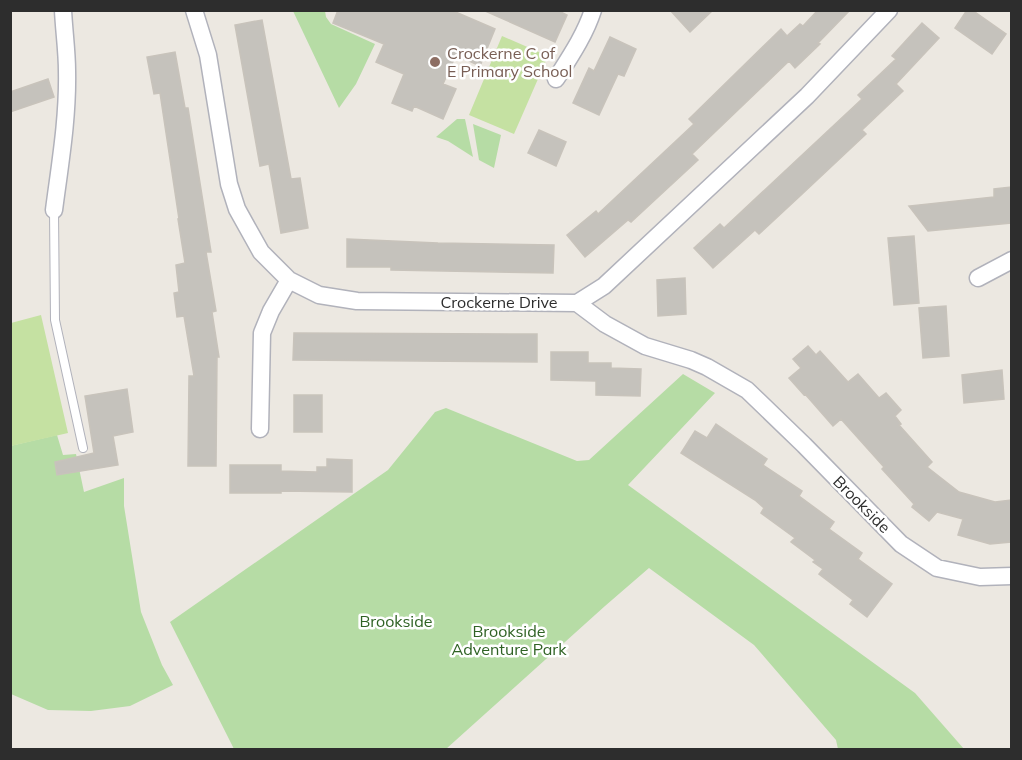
<svg xmlns="http://www.w3.org/2000/svg" width="1022" height="760" font-family="Mulish,sans-serif">
<rect width="100%" height="100%" fill="#ece8e1"/>
<path fill="#b6dca5" d="M293,11H325L326,17L331,24L375,44L356,84L339,108Z
M457,119H465L473,157L448,141L436,137Z
M473,124L501,135L494,168L479,160Z
M683,374L715,393L628,485L915,693L964,749H838L836,740L754,645L649,568L605,606L446,749H234L170,622L388,470L435,412L446,408L577,461L589,460Z
M57,435L63,455L76,454L84,492L124,478V506L141,612L162,665L173,685L130,706L91,711L48,710L11,694L10,446Z"/>
<path fill="#c5e1a2" d="M502,36L548,56L514,134L469,115Z
M41,315L68,433L11,446V323Z"/>
<path fill="#c5c2bc" stroke="#c8c3bb" stroke-width="1.5" d="M338,10H451L495,29L480,66L456,55L443,84L456,89L443,119L414,106L412,111L392,103L404,74L376,62L384,44L333,23Z
M483,10H557L567,15L555,42Z
M670,10H713L690,32Z
M818,10H850L818,43L820,44L795,68L789,61L692,154L698,160L657,198L631,222L628,220L585,257L567,235L596,211L598,214L694,124L689,119L781,29L787,36L800,24L803,26Z
M967,10H972L1006,34L992,54L955,28Z
M262,20L291,179L300,178L308,228L281,233L269,164L260,166L235,25Z
M922,23L939,38L896,84L903,91L862,130L866,134L800,196L759,234L755,230L713,268L694,248L720,224L724,228L862,99L858,95L896,59L892,56Z
M610,37L636,49L624,76L618,74L599,115L573,103L589,68L594,71Z
M175,52L185,108H188L211,252H206L216,311L212,312L219,357H217L216,466H188L189,376H194L184,316L177,317L174,293L179,292L176,265L185,263L178,219H179L160,93L154,94L147,57Z
M48,79L54,97L10,112V92Z
M539,130L566,142L556,166L528,153Z
M1011,187V223L928,231L909,206L994,197V189Z
M914,236L919,303L894,305L888,238Z
M347,239L438,243L554,245L553,273L391,270V267H347Z
M685,278L686,314L658,316L657,280Z
M946,306L949,356L923,358L919,308Z
M294,333L537,334V362L293,360Z
M808,346L816,355L820,351L848,382L858,374L879,398L886,393L901,410L895,416L901,424L899,425L932,462L927,467L959,492L995,502L1011,500V542L990,544L958,535L963,519L937,512L929,521L912,507L914,504L882,469L884,467L841,419L833,426L805,394L804,395L789,378L801,368L793,359Z
M551,352H588V363H611V368L641,369L640,396L596,395V381L551,380Z
M1002,370L1004,399L964,403L962,375Z
M127,389L133,432L113,436L118,465L57,475L55,462L94,453L85,396Z
M294,395H322V432H294Z
M716,424L767,459L763,465L802,491L799,496L834,522L829,529L862,553L858,559L892,584L867,617L850,604L853,600L819,574L823,569L813,562L815,560L791,542L795,538L761,513L764,508L755,500L681,453L695,431L707,438Z
M327,459L352,460V492L281,491V493H230V465H281V471L317,472V467H327Z"/>
<g fill="none" stroke-linecap="round" stroke-linejoin="round">
<defs>
<path id="lane" d="M54,210L55,320L83,448"/>
<path id="street" d="M194,10L208,55L229,184L237,209L261,252L289,280L319,295L357,301L577,303L604,286L807,96L889,10
M556,79C570,57 585,35 593,10
M54,210C60,164 68,118 67,71C67,51 64,31 63,10
M978,278L1012,260
M577,303L605,324L645,346L691,360L707,367L747,390L804,445L901,544L937,568L980,577L1012,576
M260,429L262,333L271,311L289,280"/>
</defs>
<use href="#lane" stroke="#b1b2bb" stroke-width="10"/>
<use href="#street" stroke="#b1b2bb" stroke-width="19"/>
<use href="#lane" stroke="#fff" stroke-width="8"/>
<use href="#street" stroke="#fff" stroke-width="16"/>
</g>
<circle fill="#8d6e63" stroke="#fff" stroke-width="2" cx="435" cy="62" r="6"/>
<g text-anchor="middle" dominant-baseline="central" stroke-width="5" stroke-linejoin="round" paint-order="stroke">
<g font-size="16" fill="#785e54" stroke="#fff" text-anchor="start">
<text x="447" y="53">Crockerne C of<tspan x="447" dy="18">E Primary School</tspan></text>
</g>
<g font-size="16" fill="#2d2d2d" stroke="#fff">
<text x="499" y="302">Crockerne Drive</text>
<text transform="translate(862 504) rotate(45)">Brookside</text>
</g>
<g font-size="16" fill="#2f6224" stroke="#fff">
<text x="396" y="621">Brookside</text>
<text x="509" y="631">Brookside<tspan x="509" dy="18">Adventure Park</tspan></text>
</g>
</g>
<rect width="1022" height="760" fill="none" stroke="#2d2d2d" stroke-width="24"/>
</svg>
